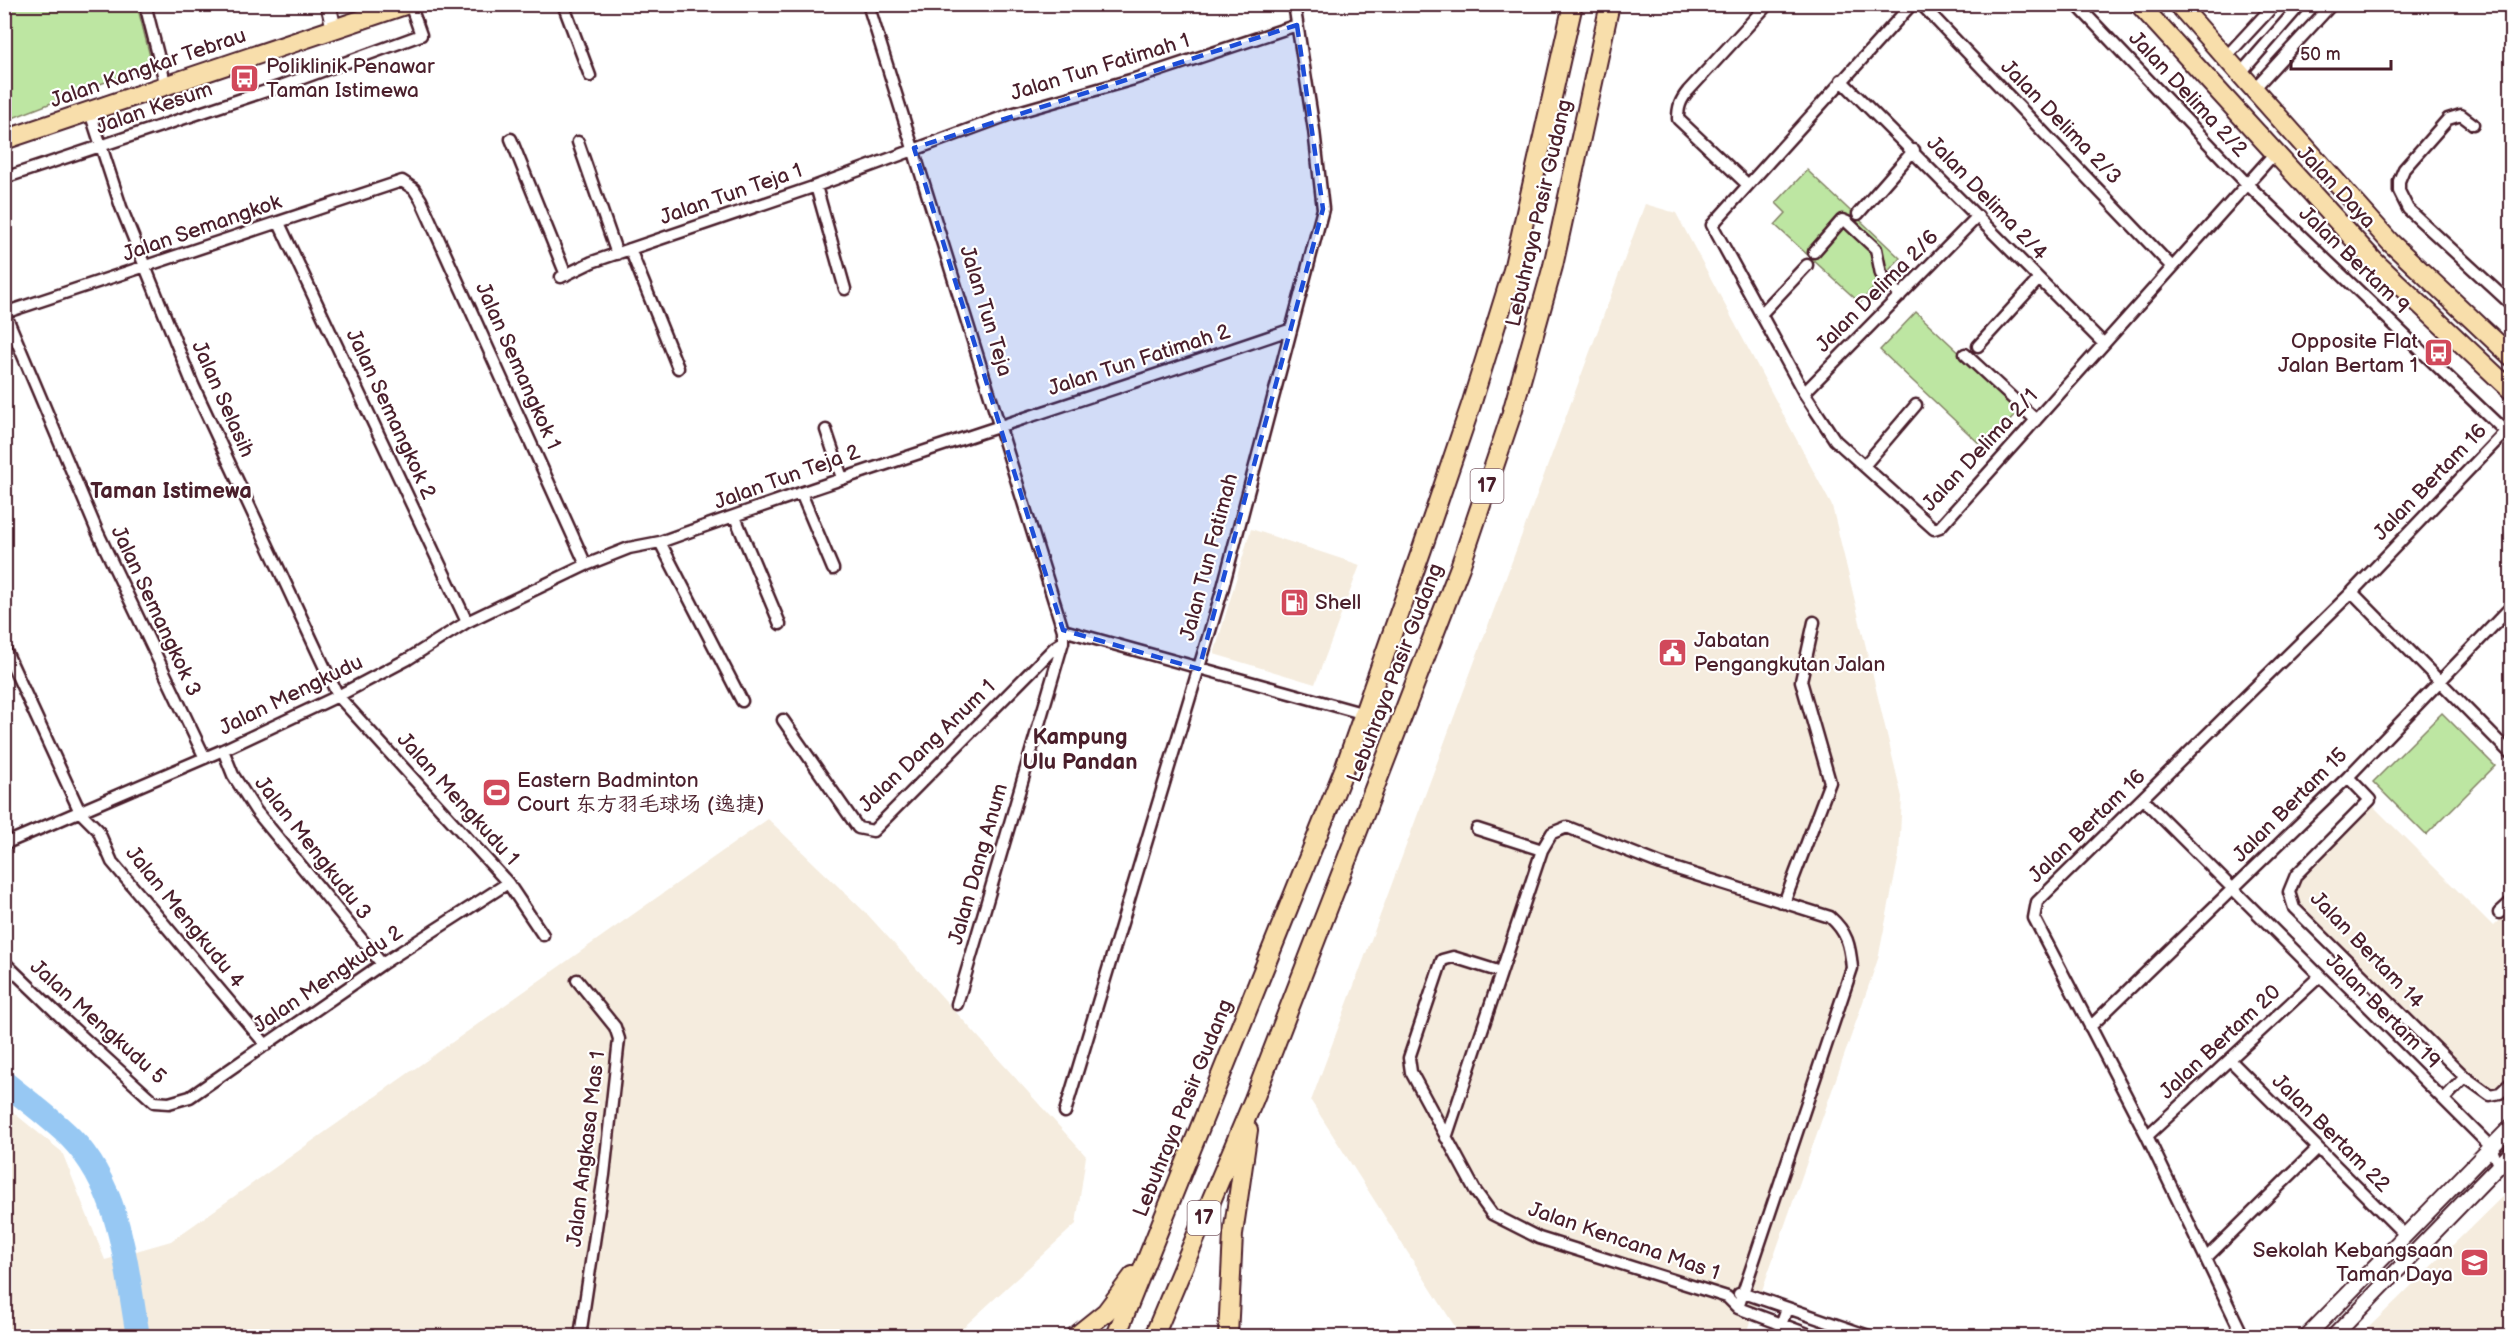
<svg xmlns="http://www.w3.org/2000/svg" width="2516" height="1341" font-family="'Balsamiq Sans','LXGW WenKai TC',sans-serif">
<rect width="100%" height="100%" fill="#fff"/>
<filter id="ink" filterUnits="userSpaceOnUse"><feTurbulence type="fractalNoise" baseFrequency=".0167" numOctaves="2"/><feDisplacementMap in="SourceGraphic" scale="12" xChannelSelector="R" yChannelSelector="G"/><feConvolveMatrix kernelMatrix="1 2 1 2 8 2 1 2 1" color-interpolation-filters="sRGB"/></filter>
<g filter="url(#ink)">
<path fill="#f5ecde" d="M1645,204L1676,213L1832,506L1902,797L1899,855L1878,959L1746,1336H1461L1311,1101Z
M1251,529L1360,565L1315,684L1214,654Z
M2372,805L2493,926L2511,909V1075L2497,1089H2490L2465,1069L2300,906L2294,893L2300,877Z
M768,819L868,915L1086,1156L1076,1224L954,1336H5L4,1105L62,1152L105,1260L171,1241Z
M2511,1188V1336H2360Z"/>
<path fill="#bde6a2" stroke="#848266" stroke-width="1.5" d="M5,4L137,5L152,64L5,121Z
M1807,170L1900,258L1860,303L1775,225L1786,213L1776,203Z
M1916,312L2020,410L1984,448L1880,350Z
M2442,713L2495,766L2426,835L2373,782Z"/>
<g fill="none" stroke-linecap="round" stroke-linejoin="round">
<path stroke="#97c8f3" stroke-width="24" d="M4,1082C26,1100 51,1118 71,1138C122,1190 126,1269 138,1336"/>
<defs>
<path id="minor" d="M145,4L166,86
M563,4L590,76
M868,4L1063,630V642L957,1004
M1912,4L1712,225L1804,393L1835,440L1934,529L1940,527L2274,154
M1921,4L2172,267
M2076,4L2247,184L2512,438
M2224,59L2275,4
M2239,75L2301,4
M1841,80L2104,344
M2252,91L2332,4
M90,112L121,207L193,385L338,696L508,883L543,935
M2473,124L2461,115L2448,119L2404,169L2399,181V191L2408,209L2512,305
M511,139L566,275
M578,142L617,254
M4,178L281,86L421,35L410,4
M1747,184L1678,119C1678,107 1680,101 1688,91L1768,4
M816,186L845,289
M1858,214L1914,150
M279,223L467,622
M630,249L678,368
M1814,252L1842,220L1847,222L1876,249L1881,274L1900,296
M561,277L592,262L816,186L1011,114L1134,79L1297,25
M4,313L402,181L414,189L421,200L586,565
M5,313L97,531L205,758
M1762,313L1807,265
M1978,346L2039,279
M1965,354L2036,420
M1804,393L1978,216
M826,430L842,478
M1864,466L1916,405
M801,493L833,569
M735,517L780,624
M660,542L742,701
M2352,592L2512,755
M1063,630L1365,714
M4,647L80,812L98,830L112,862L266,1045
M783,720L858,828L873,831L1055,647L1063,642
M223,750L233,775L256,811L382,964
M2348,777L2370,800L2296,875L2289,892L2294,908L2465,1077L2490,1095L2500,1093L2512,1082
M2143,799L2491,1147L2498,1165
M1477,829L1542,850
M4,844L223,750L338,696L408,659L467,622L586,565L629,548L660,542C868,467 1079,402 1289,330
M1784,903L1830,782L1801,681L1814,622
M2499,913L2512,901
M4,962L64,1020L154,1102L169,1103L190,1097L382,964L508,883
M1501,972L1453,957L1442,960L1409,1058L1411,1072L1476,1192L1492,1214L1539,1238L1727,1297L1738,1308L1813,1336
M577,980L615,1027L619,1039L604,1175L580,1336
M2090,1027L2348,777L2512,606
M2230,1060L2405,1235
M2444,1099L2465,1077
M1065,1112L1222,591L1323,209L1314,130L1294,4
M2147,1136L2320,976
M1446,1138L1542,850L1552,833L1567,827L1661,864L1830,917C1847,932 1850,945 1852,968L1738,1308
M2206,1258L2318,1148
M1739,1294L1744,1293L1869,1336
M1777,1336L1787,1308
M2243,1336L2147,1136L2034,918L2037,902L2352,592L2505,432"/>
<path id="tertiary" d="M328,4L334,29
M2307,1336L2512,1126
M2334,1336L2512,1152"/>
<path id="primary" d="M2139,4L2374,261L2512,391
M2178,4L2390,242L2512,357
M4,140L408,4"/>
<path id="trunk" d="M1076,1336L1106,1312L1133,1276
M1116,1336L1345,767L1422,549L1471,405L1513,270L1573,4
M1154,1336L1254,1099L1460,567L1511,416L1553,266L1610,4
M1228,1336L1233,1234L1248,1130"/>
</defs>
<use href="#minor" stroke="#4a1f2b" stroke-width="15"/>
<use href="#tertiary" stroke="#4a1f2b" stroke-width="18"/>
<use href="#primary" stroke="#4a1f2b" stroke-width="22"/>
<use href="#trunk" stroke="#4a1f2b" stroke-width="22"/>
<use href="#minor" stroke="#fff" stroke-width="10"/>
<use href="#tertiary" stroke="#fff" stroke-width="14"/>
<use href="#primary" stroke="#f8deab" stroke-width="18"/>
<use href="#trunk" stroke="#f8deab" stroke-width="18"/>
</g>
</g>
<path fill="#1d4ed8" fill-opacity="0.2" stroke="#1d4ed8" stroke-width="4.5" stroke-dasharray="12 8" stroke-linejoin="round" d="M1297,25L1323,209L1199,669L1063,630L914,148Z"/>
<defs>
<symbol id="bus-square" viewBox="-11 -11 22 22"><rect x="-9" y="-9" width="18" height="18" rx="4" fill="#d1495b" stroke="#fff"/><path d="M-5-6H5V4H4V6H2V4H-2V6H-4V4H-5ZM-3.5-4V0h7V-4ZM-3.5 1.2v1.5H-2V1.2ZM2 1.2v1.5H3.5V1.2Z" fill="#fff"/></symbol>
<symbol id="fuel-square" viewBox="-11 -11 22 22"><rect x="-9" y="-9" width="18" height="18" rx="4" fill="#d1495b" stroke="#fff"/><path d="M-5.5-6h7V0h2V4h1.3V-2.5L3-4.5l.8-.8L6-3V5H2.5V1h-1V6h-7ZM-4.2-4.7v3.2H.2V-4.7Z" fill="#fff"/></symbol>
<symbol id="civic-square" viewBox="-11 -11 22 22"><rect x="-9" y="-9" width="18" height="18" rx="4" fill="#d1495b" stroke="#fff"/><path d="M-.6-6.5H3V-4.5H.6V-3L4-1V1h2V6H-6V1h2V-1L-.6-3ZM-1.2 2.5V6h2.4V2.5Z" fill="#fff"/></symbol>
<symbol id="stadium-square" viewBox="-11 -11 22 22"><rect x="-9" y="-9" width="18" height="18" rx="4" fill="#d1495b" stroke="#fff"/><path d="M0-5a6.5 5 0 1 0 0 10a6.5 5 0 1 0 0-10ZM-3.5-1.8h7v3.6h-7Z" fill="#fff"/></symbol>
<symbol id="school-square" viewBox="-11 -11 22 22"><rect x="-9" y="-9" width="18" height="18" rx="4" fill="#d1495b" stroke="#fff"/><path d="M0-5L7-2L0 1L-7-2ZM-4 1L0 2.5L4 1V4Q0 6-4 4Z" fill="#fff"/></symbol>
</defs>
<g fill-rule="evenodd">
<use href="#bus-square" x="228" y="62" width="33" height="33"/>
<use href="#bus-square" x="2422" y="336" width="33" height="33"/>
<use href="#fuel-square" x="1278" y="586" width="33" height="33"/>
<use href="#civic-square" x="1656" y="636" width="33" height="33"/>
<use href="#stadium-square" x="480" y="776" width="33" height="33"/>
<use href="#school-square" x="2458" y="1246" width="33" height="33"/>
</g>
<g text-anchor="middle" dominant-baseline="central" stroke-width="4.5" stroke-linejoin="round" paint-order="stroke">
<g fill="#fff" stroke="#80626b" stroke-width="1.5">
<rect x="1470.5" y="469" width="33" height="34" rx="4.5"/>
<rect x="1187.5" y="1201" width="33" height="34" rx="4.5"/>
</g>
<g font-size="20" font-weight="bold" fill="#4a1f2b">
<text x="1487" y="486">17</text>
<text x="1204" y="1218">17</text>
</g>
<g font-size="21" fill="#4a1f2b" stroke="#fff" text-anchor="start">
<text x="266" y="66">Poliklinik Penawar<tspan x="266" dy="24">Taman Istimewa</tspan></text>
<text x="2418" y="341" text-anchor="end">Opposite Flat<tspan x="2418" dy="24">Jalan Bertam 1</tspan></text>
<text x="1315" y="602">Shell</text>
<text x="1694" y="640">Jabatan<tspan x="1694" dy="24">Pengangkutan Jalan</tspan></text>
<text x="517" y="780">Eastern Badminton<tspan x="517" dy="24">Court 东方羽毛球场 (逸捷)</tspan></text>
<text x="2453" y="1250" text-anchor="end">Sekolah Kebangsaan<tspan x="2453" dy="24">Taman Daya</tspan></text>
</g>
<g font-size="21" fill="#4a1f2b" stroke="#fff">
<text transform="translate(1100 67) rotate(-17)">Jalan Tun Fatimah 1</text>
<text transform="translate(148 68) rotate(-19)">Jalan Kangkar Tebrau</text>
<text transform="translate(2188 94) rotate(47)">Jalan Delima 2/2</text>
<text transform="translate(154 108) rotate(-19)">Jalan Kesum</text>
<text transform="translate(2061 122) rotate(46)">Jalan Delima 2/3</text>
<text transform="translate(2336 187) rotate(47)">Jalan Daya</text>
<text transform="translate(731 194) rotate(-19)">Jalan Tun Teja 1</text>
<text transform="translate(1987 198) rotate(46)">Jalan Delima 2/4</text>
<text transform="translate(1539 213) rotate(-77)">Lebuhraya Pasir Gudang</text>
<text transform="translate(202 228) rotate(-19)">Jalan Semangkok</text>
<text transform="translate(2354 260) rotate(44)">Jalan Bertam 9</text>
<text transform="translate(1877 291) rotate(-45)">Jalan Delima 2/6</text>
<text transform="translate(986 311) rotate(73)">Jalan Tun Teja</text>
<text transform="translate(1139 360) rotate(-18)">Jalan Tun Fatimah 2</text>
<text transform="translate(518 366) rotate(66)">Jalan Semangkok 1</text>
<text transform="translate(223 399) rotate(66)">Jalan Selasih</text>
<text transform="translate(391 414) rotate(65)">Jalan Semangkok 2</text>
<text transform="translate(1980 450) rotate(-47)">Jalan Delima 2/1</text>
<text transform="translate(787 477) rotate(-20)">Jalan Tun Teja 2</text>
<text transform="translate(2430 482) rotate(-46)">Jalan Bertam 16</text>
<text transform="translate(1209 557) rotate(-75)">Jalan Tun Fatimah</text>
<text transform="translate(156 611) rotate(65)">Jalan Semangkok 3</text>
<text transform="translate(1395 673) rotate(-69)">Lebuhraya Pasir Gudang</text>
<text transform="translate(291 695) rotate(-26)">Jalan Mengkudu</text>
<text transform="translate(927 746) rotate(-44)">Jalan Dang Anum 1</text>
<text transform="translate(458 799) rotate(48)">Jalan Mengkudu 1</text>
<text transform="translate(2290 805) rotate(-45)">Jalan Bertam 15</text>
<text transform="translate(2087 826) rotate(-44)">Jalan Bertam 16</text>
<text transform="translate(313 848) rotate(52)">Jalan Mengkudu 3</text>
<text transform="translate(978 864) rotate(-74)">Jalan Dang Anum</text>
<text transform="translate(185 917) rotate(51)">Jalan Mengkudu 4</text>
<text transform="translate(2367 950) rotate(46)">Jalan Bertam 14</text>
<text transform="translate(328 979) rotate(-34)">Jalan Mengkudu 2</text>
<text transform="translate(2383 1011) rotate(45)">Jalan Bertam 19</text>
<text transform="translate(98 1022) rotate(42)">Jalan Mengkudu 5</text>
<text transform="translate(2220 1042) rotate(-43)">Jalan Bertam 20</text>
<text transform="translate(1183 1108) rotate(-68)">Lebuhraya Pasir Gudang</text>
<text transform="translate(2331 1133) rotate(45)">Jalan Bertam 22</text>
<text transform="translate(586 1149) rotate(-83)">Jalan Angkasa Mas 1</text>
<text transform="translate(1624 1241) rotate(19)">Jalan Kencana Mas 1</text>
</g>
<g font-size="22" font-weight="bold" fill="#4a1f2b" stroke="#fff">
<text x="171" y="491">Taman Istimewa</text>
<text x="1080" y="737">Kampung<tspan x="1080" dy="25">Ulu Pandan</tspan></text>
</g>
</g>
<rect width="2516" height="1341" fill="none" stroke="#fff" stroke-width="24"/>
<rect x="12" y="12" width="2492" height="1317" fill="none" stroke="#4a1f2b" stroke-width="2" filter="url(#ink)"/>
<path d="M2291 60v9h100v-9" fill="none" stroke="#4a1f2b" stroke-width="3"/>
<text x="2300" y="60" font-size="18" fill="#4a1f2b" stroke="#ffffff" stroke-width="4.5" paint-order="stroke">50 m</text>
</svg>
